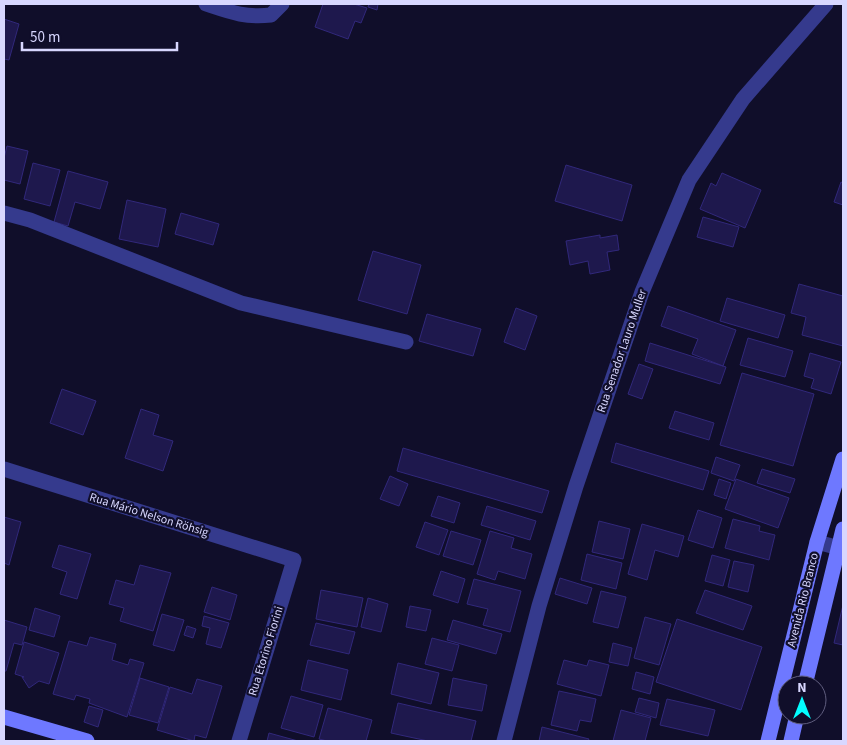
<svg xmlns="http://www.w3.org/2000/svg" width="847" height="745" font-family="'Source Sans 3',sans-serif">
<rect width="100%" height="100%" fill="#100e2a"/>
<path fill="#1e184d" stroke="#31287b" d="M323,4H354L367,8L361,23L355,21L348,39L315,27Z
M369,4H378L377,10L368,7Z
M4,19L19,24L9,60L4,59Z
M7,146L28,151L20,184L4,180V158Z
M33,163L60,170L50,206L24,199Z
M566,165L632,185L622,221L555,201Z
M68,171L108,182L100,209L75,202L68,226L54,222Z
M722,173L761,190L745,228L700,209L711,183L716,186Z
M841,182L843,183V205L834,202Z
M127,200L166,209L158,247L119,239Z
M181,213L219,224L213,245L175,234Z
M703,217L739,227L733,247L697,237Z
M600,235V238L617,235L619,250L607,252L610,270L590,274L588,261L570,265L566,241Z
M373,251L421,265L407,314L358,300Z
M799,284L843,296V346L802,335L806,317L791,313Z
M727,298L785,315L778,338L720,321Z
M668,306L736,330L723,366L692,354L698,339L661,326Z
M516,308L537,316L525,350L504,342Z
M427,314L481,329L473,356L419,341Z
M748,338L793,351L785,377L740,365Z
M650,343L726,367L720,384L645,361Z
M810,353L841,362L831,394L811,388L814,379L804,376Z
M639,364L653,369L642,399L628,394Z
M742,373L814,394L793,466L720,445Z
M62,389L96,401L83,435L50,423Z
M141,409L159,415L153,435L173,441L163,471L125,458Z
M675,411L714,423L709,440L669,428Z
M616,443L709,471L703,490L611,462Z
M403,448L549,491L542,513L397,471Z
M716,457L740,465L734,481L711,473Z
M762,469L795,479L790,493L757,483Z
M390,476L408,484L399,506L380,499Z
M719,479L731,483L726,499L714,495Z
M736,479L789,498L778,528L725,509Z
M438,496L460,503L454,523L431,516Z
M487,506L536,521L530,540L481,525Z
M698,510L722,518L713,548L688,540Z
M4,517L21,522L9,565L4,563Z
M733,519L760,526L759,531L775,535L769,560L725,548Z
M599,521L630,529L623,559L592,552Z
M425,522L448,530L439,555L416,547Z
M642,524L684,536L678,557L655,550L647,580L628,574Z
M451,531L481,540L473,565L443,556Z
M490,531L514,538L511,548L532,554L525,579L498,571L495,580L477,574Z
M59,545L91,554L77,599L60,594L67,572L52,567Z
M587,554L622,563L616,589L581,580Z
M712,555L730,560L723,586L705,581Z
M734,561L754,565L748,592L728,587Z
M140,565L171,573L153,631L120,621L124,608L109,604L116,580L134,585Z
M441,571L465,579L458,603L433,595Z
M560,578L592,588L587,604L555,594Z
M474,579L521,591L510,632L483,625L488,609L467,604Z
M212,587L237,595L230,620L204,612Z
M321,590L363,598L357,627L316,619Z
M705,590L752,606L743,630L696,613Z
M601,591L626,597L618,628L593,622Z
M368,598L388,604L381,632L361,627Z
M843,605V645L834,643Z
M410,606L431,610L426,631L406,627Z
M35,608L60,616L54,637L29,630Z
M162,614L184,620L174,651L153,645Z
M204,616L229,623L221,648L206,644L210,628L202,626Z
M645,617L671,624L659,665L634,658Z
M677,619L762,647L741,710L656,682Z
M4,620L27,627L22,645L14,643L6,671H4Z
M453,620L502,634L496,654L447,640Z
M316,623L355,632L349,654L310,645Z
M187,626L196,629L193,638L184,635Z
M90,637L116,644L112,660L128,665L130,659L144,663L127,717L89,703L90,699L76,695L74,700L53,694L69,641L87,646Z
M432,638L459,645L452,671L425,664Z
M24,642L59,653L49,684L39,681L29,688L22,677H24L15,674Z
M613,643L632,648L628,666L609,662Z
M308,660L348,670L341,700L301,690Z
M564,660L587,666L589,660L609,665L601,696L557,684Z
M398,663L439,673L431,704L391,694Z
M636,672L654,677L650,694L632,689Z
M140,678L169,687L158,723L129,715Z
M453,678L487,685L482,711L448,705Z
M197,679L222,686L206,738L195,735L194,741L157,730L170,687L192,694Z
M559,691L596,699L591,722L580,720L577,731L551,725Z
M291,696L323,705L314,737L281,728Z
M639,698L659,703L656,718L635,712Z
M667,699L715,710L708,736L660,725Z
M398,703L476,721L471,741H428L391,733Z
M89,706L103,710L98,727L84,722Z
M328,708L372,720L366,741H327L319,739Z
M621,710L651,718L645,741H613Z
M542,727L589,739L588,741H539Z
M269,733L298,741H267Z"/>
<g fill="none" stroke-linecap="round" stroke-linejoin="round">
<path stroke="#353a8d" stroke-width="15" d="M206,4C230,12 245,18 271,15L282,4
M4,213L30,220L241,303L406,342
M4,469L294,560L239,741
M817,542L843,549
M504,741L539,606L576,486L642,292L689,180L743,99L826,4"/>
<path stroke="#6e78ff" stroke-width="15" d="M805,685L843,529
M4,717L87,741
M768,741L817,542L843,459
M791,741L797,715"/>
</g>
<g text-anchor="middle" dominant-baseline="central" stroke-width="4.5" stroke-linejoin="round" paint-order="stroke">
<g font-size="12" fill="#d8d7ff" stroke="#100e2a">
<text transform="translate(622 351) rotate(-71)">Rua Senador Lauro Muller</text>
<text transform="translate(149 515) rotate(17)">Rua Mário Nelson Röhsig</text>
<text transform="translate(803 600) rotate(-76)">Avenida Rio Branco</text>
<text transform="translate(266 651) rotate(-73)">Rua Etorino Fiorini</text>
</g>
</g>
<rect width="847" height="745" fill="none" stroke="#d8d7ff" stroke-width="10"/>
<g transform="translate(802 700)"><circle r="24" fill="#100e2a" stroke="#605e7f"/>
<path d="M0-4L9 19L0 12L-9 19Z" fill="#03fdff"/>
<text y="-8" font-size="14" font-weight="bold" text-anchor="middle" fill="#d8d7ff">N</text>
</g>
<path d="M22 42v8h155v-8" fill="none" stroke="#d8d7ff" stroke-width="2.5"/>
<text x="30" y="42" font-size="15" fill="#d8d7ff" stroke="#100e2a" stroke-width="4" paint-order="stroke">50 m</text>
</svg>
